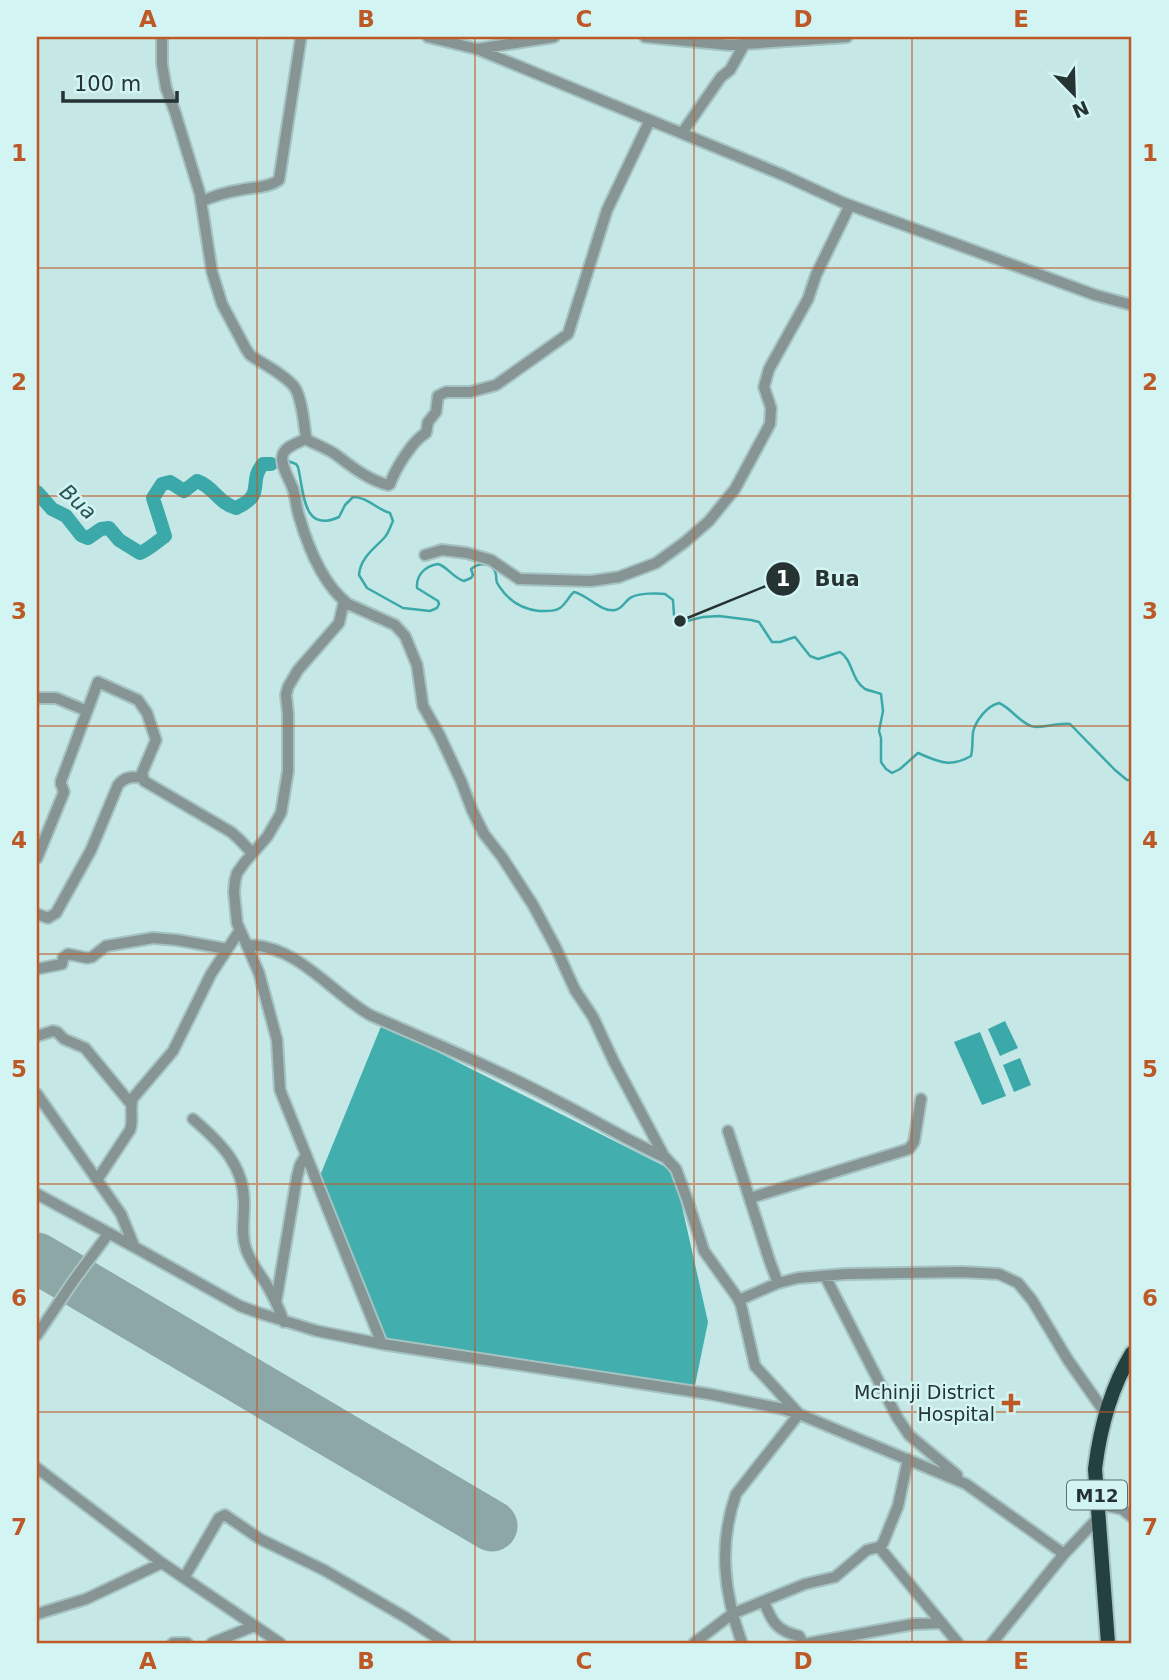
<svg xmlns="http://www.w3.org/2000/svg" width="1169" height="1680" font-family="'DejaVu Sans',sans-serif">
<rect width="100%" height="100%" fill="#c5e7e6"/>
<path fill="#42afae" d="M382,1024L674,1171L708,1322L694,1390L384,1344L317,1183Z"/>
<path fill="#3ba9a9" d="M1005,1021L1018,1048L1000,1056L988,1029Z
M980,1032L1006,1096L982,1105L954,1042Z
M1020,1058L1031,1085L1014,1092L1003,1065Z"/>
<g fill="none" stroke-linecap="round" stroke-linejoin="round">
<path stroke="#3ba9a9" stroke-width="2.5" d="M288,461L296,464L298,467C304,491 302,534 339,517L345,505L353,497C368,497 376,509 390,513L393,521C390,527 389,532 385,537C374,549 360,558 359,575L367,588L403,608L430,611L437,608L439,604L438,601L417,588C416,574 426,566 438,564C448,567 453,578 464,581L471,578L473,575L471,569C480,562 494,562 496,575C497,581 495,581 499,586C508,600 521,609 539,611C545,611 554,612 560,608C566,604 569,596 574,592C588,595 600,612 615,610C623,609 625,600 632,597C639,593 658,593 665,594L673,600L674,615L680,621H687L703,617L719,616L751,620L759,622L772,642H780L795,637L810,656L818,659L840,652C853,660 851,680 865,689C870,691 876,692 881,694L883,711L879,731L881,738V762L886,769L892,773L900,769L918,753C939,762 950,768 971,756C973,748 972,741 973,732C976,720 987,706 999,703C1011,708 1018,721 1031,726C1039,730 1057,722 1070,724L1115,770L1127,780H1132"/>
<path stroke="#3ba9a9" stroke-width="14" d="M37,492L52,509L66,516L81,535L88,538L101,529L109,528L119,540L140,553C148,550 158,541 165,536L153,498L162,484L170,482L184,491L197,481C213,486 219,504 236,508C267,494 247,483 263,464H271"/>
<path stroke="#8ca7a6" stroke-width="51" d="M37,1258L492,1526"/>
<defs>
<path id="minor" d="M162,37V64L166,88L175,112L200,194L212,272L222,304L246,349L250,355C263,364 287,376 295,388C302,399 304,424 306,437L305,439C298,443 286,446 283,454C279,464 290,480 293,489C296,498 296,507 299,516C308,547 322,584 348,604L395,625L405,636L417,665L423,706L440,736L461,781L472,810L484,834L502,857L533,905L555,946L575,990L593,1017L614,1062L664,1156L676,1169L687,1199L704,1251L737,1297L741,1305L755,1366L799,1414
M428,37L477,49L554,37
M645,37L730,45L847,37
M477,49L783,175L844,203L1095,295L1132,305
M682,133L721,77L730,70L744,45
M201,202C213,196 227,192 240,190C253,187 268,188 279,180L301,37
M305,439C315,444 326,448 335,454C351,466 368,480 388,485L390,484C395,469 413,440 426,433L428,422L436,412L438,396L446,392H470L496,385L568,334L607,210L650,120
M425,555L442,550L467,553L491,560L519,579L591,581L619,577L656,563L685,542L709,521L735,489L770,424L771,408L764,387L769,369L808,299L816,275L850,205
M344,601L339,623L298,670L288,687L286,695L288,714V771L281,813L267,837L245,862L237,873L235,881L234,892L237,923L259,973L277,1040L280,1090L382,1344
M37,698H56L87,711
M37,858L64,792L61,784V781L98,682L138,700L147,713L156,740L142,773L144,781L231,832L239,839L252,853
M37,914L48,918L56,913L91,850L118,785C125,776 132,777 142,777
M247,945C298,945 330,992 370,1015C434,1043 499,1070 561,1103C596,1121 630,1142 666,1158
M37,969L62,964L63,958L68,954L87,958L92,957L106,946L153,938L177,940L227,949
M37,1036L53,1031L57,1032L64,1039L85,1048L131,1104
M37,1094L121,1214L134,1246
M193,1119C221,1143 245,1166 244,1205C244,1221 241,1234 246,1249C250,1261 258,1272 265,1282C273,1295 279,1308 284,1322
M728,1131L770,1262L778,1283
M97,1180L130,1130C134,1119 129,1108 133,1098L173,1051L211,974L240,930
M37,1194L138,1249L240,1306L259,1313L317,1331L382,1344L709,1394L783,1409L799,1414L966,1484L1064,1554
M750,1198L909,1149L914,1142L921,1099
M825,1276L897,1417L909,1435L957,1475
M739,1300L778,1283L798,1278L846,1274L962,1272L999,1274L1018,1283L1032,1300L1068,1360L1106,1414
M276,1302L297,1177L300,1165L306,1155
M37,1335L74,1280L109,1233
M37,1468L162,1563L280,1643
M1097,1504L1122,1509L1132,1517
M879,1547L958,1643
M184,1578L219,1518L225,1515L260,1539L324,1570L405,1617L445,1643
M764,1602C772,1622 777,1631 799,1636L803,1643
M37,1614L86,1599L162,1563
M173,1643H187
M212,1643L254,1626
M694,1643L732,1614L805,1584L835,1577L867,1550L879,1547L883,1543L898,1506L908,1459
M742,1643C724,1594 718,1545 736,1494L799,1414
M809,1643L914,1624L942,1623
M992,1643L1064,1554L1098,1518"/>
<path id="highway" d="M1108,1643L1095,1469C1100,1428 1110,1389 1132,1353"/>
</defs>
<use href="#minor" stroke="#a5c3c2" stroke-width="14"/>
<use href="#highway" stroke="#a5c3c2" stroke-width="18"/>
<use href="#minor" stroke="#869493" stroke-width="10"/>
<use href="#highway" stroke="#244141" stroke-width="14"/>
</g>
<path fill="none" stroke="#bd5926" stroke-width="2" stroke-opacity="0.55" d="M257,37V1643M475,37V1643M694,37V1643M912,37V1643M37,268H1132M37,496H1132M37,726H1132M37,954H1132M37,1184H1132M37,1412H1132"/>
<path fill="#bd5926" stroke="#d2f4f3" stroke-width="2.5" d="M1007.5 1392.5h7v7h7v7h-7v7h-7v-7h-7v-7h7z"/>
<g text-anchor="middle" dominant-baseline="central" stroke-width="5" stroke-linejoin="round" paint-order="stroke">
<rect fill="#d2f4f3" stroke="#5a6d6d" stroke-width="2" x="1067" y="1480.5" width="60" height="29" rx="5"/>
<g font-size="18" font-weight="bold" fill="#263333">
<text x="1097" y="1495">M12</text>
</g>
<g font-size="19" fill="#263333" stroke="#d2f4f3" text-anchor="end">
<text x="995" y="1392">Mchinji District<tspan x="995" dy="22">Hospital</tspan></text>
</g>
<g font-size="21" font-style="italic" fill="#265554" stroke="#d2f4f3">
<text transform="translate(78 502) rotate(42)">Bua</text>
</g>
</g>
<path fill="none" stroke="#263333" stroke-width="2.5" d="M680 621L783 579"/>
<g fill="#263333" stroke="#d2f4f3" stroke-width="2.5">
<circle cx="680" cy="621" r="7"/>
<circle cx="783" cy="579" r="18"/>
</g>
<g font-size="21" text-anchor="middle" font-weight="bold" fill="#fff">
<text x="783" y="586">1</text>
</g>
<g font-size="21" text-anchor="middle" font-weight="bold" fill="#263333" stroke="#d2f4f3" stroke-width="5" stroke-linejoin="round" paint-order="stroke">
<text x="837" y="586">Bua</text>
</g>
<rect width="1169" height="1680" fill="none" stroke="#d2f4f3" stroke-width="77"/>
<g transform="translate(1074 94) rotate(157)" stroke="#d2f4f3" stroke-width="5" paint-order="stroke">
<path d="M0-5L12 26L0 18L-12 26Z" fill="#263333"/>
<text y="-10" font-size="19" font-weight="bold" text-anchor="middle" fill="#263333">N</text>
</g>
<path d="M63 91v10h114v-10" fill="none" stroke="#263333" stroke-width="3.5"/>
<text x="74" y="91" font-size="21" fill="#263333" stroke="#d2f4f3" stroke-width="5" paint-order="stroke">100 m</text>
<rect x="38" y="38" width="1092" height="1604" fill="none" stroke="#bd5926" stroke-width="2.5"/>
<g font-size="23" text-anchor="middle" font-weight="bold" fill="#bd5926">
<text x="148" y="27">A</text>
<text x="366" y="27">B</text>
<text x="584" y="27">C</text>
<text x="803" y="27">D</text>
<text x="1021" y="27">E</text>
<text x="19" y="161">1</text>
<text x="1150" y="161">1</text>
<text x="19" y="390">2</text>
<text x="1150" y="390">2</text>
<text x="19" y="619">3</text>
<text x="1150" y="619">3</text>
<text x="19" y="848">4</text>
<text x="1150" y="848">4</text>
<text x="19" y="1077">5</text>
<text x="1150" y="1077">5</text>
<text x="19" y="1306">6</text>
<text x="1150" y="1306">6</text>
<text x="19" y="1535">7</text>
<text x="1150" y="1535">7</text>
<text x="148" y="1669">A</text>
<text x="366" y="1669">B</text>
<text x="584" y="1669">C</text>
<text x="803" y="1669">D</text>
<text x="1021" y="1669">E</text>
</g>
</svg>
